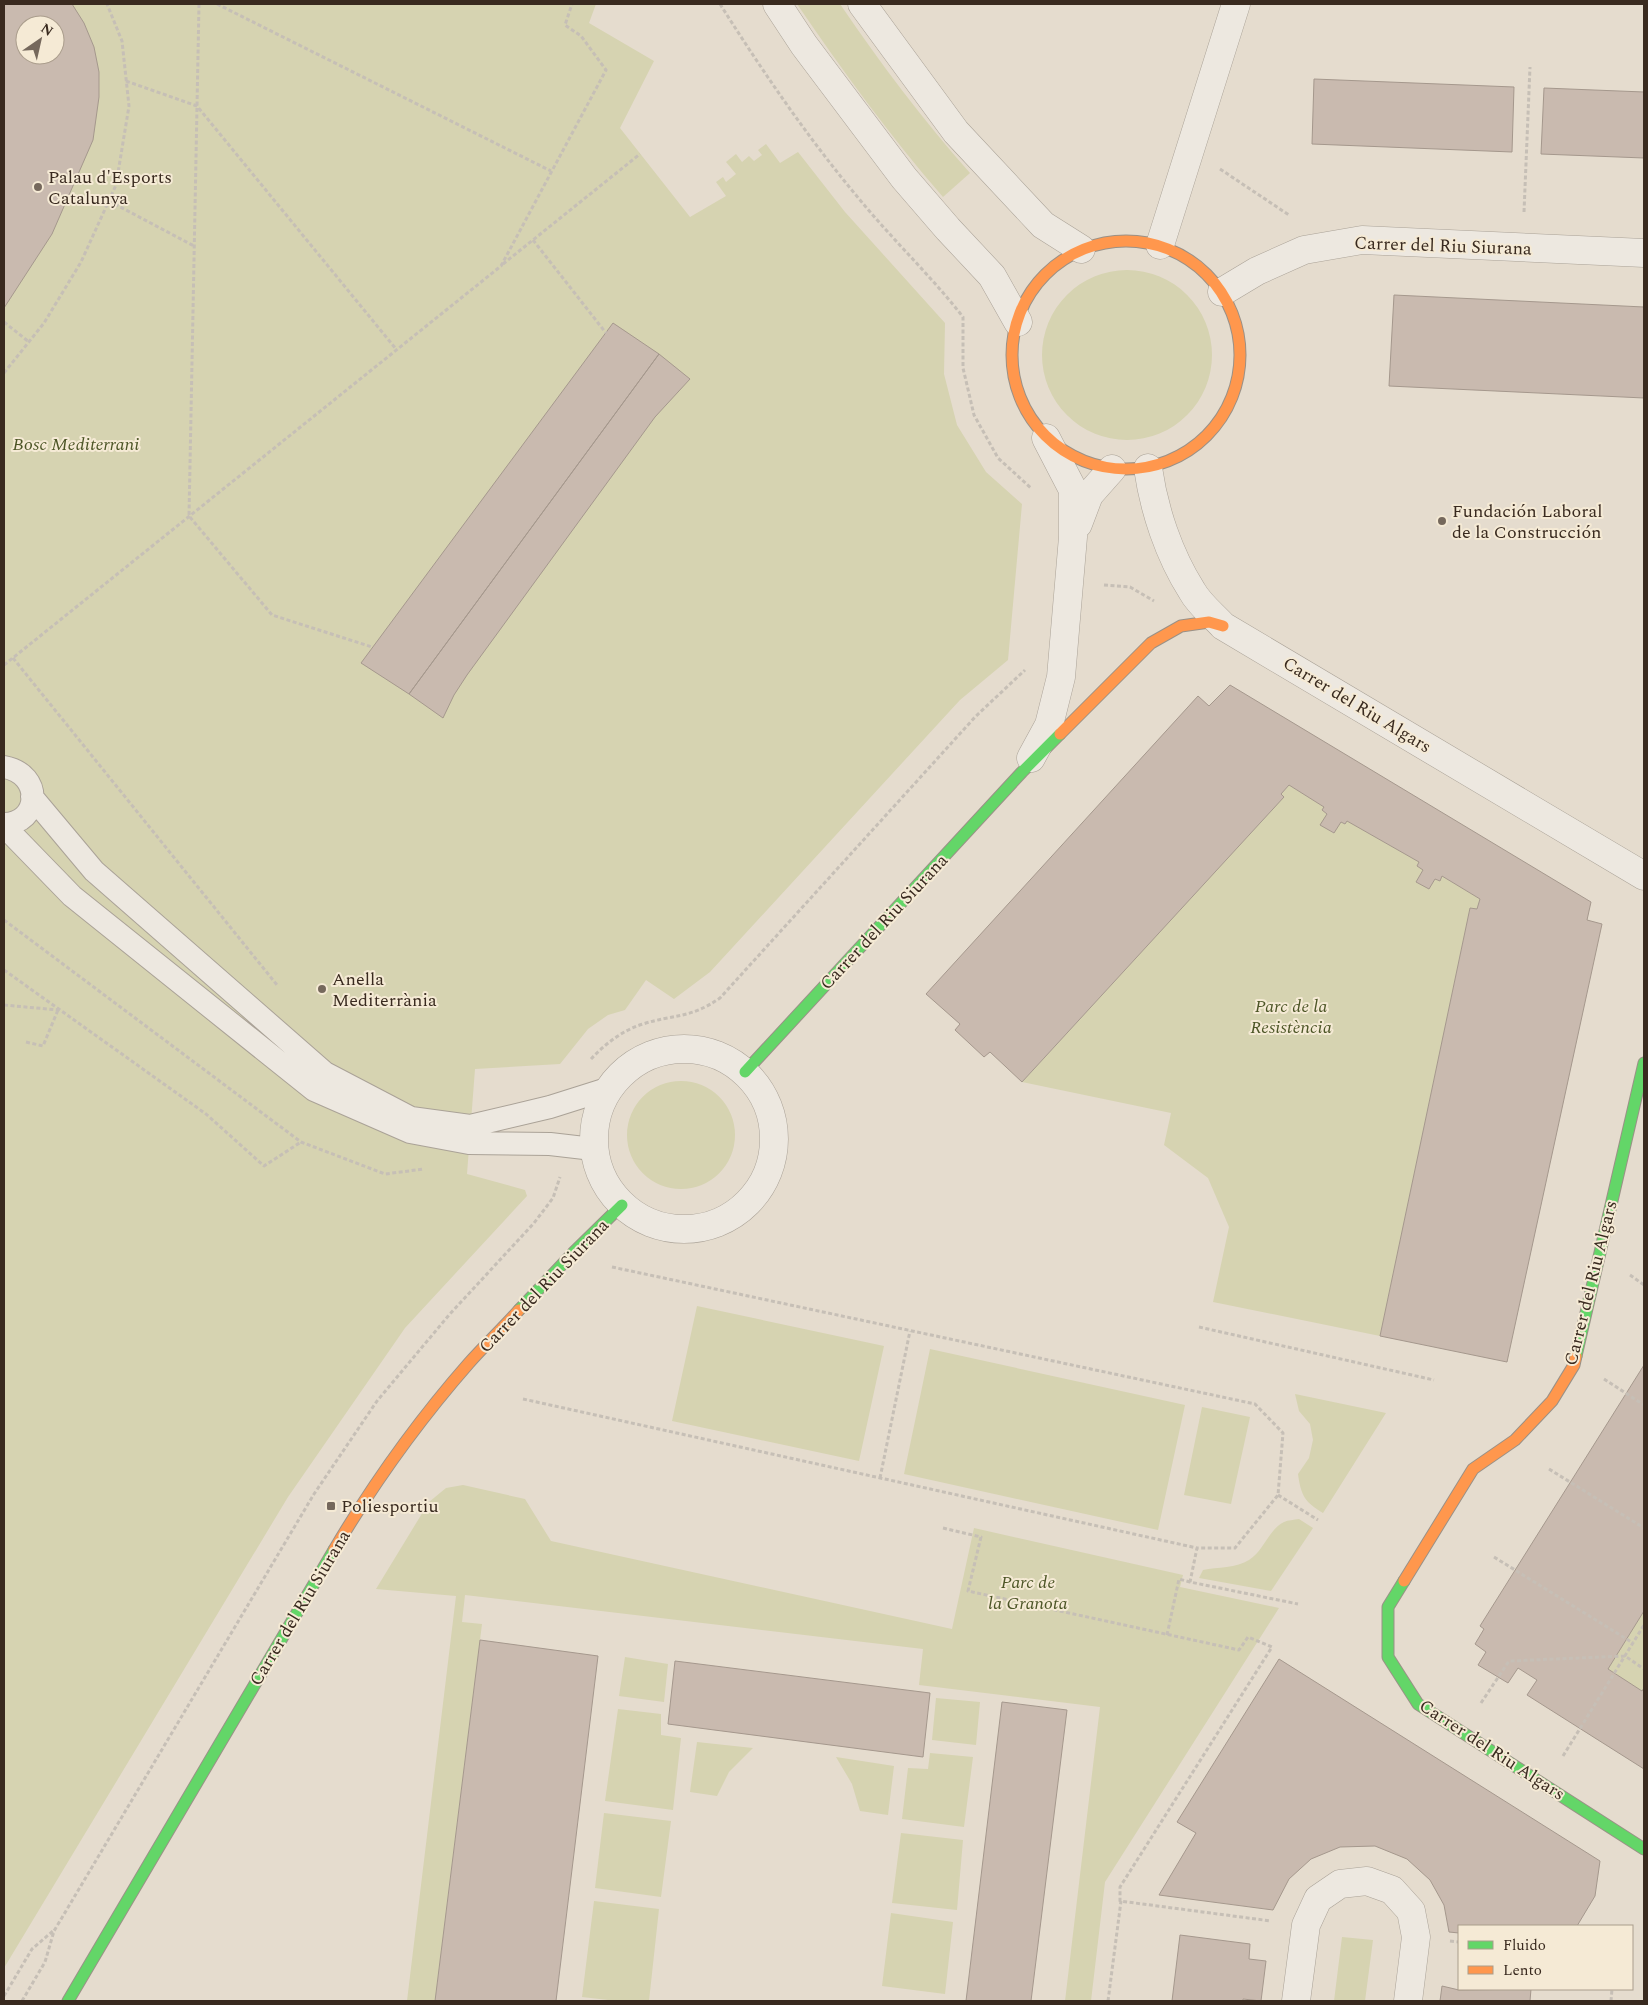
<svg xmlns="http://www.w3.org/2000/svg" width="1648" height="2005" font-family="Spectral,serif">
<rect width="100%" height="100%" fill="#e5dcce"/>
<path fill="#d6d3b1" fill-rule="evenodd" d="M4,4H596L589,23L654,61L620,128L690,217L726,196L716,182L723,177L726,182L736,174L726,162L736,154L742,162L749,156L754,161L762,155L758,150L766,144L780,163L798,152L845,212L945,323L944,374L957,425L986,472L1022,504L1008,660L960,700L710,972L674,999L646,980L625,1010L608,1015L588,1029L560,1064L475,1069L467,1174L525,1190L527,1196L405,1328L288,1497L4,1968ZM25,25H55V55H25Z
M797,4H840C880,63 923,120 970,173L943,197C890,136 842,70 797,4Z
M1042 355a85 85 0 1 1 170 0a85 85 0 1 1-170 0Z
M1289,785L1324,807L1322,810L1327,814L1321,825L1333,833L1341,822L1345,824L1347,821L1419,862L1417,866L1423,870L1416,882L1429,889L1435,879L1439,881L1442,876L1480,899L1477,909L1470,908L1380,1336L1213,1302L1229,1227L1208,1178L1164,1145L1171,1113L1022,1082L1283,797L1281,794Z
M627 1135a54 54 0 1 1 108 0a54 54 0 1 1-108 0Z
M697,1306L884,1346L859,1461L672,1421Z
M930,1349L1185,1405L1158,1530L904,1474Z
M1295,1394L1386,1413L1323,1513C1305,1502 1301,1496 1298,1474L1309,1458L1313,1440L1310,1424L1299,1411Z
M1202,1407L1250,1417L1231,1504L1184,1495Z
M463,1485L525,1499L551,1541L952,1629L974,1528L1183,1575L1180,1587L1279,1608L1105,1882L1091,2001H1065L1100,1707L919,1685L923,1649L465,1595L462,1622L482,1624L435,2001H407L456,1596L376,1589L429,1502L446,1488Z
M1299,1519L1313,1528L1271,1591L1199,1578L1203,1570C1217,1567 1237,1568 1249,1560C1264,1551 1268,1530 1284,1522C1288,1520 1294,1520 1299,1519Z
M1644,1611V1688L1642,1691L1608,1669Z
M625,1657L668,1664L664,1702L619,1696Z
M936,1698L980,1702L976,1745L932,1740Z
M618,1709L661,1714V1735L681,1738L673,1810L605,1801Z
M697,1742L753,1748L729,1772L717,1796L690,1792Z
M930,1753L973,1757L964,1827L902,1819L908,1768L928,1769Z
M836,1757L894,1766L888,1815L860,1811L852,1784Z
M604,1813L671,1821L661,1897L595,1888Z
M901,1833L963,1840L957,1910L892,1903Z
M594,1901L659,1909L649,2001H617L582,1997Z
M891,1913L953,1922L945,1994L882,1986Z
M1342,1937L1373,1940L1365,2001H1334Z"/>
<path fill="#c9baaf" stroke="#a5988d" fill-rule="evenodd" d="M4,4H72L84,23L94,47L99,72V97L93,140L52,234L4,308ZM25,25H55V55H25Z
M1314,79L1514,87L1512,152L1312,144Z
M1544,88L1644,92V158L1541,154Z
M1394,295L1644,307V398L1389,386Z
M613,323L659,354L409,694L361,663Z
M659,354L690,379L655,417L467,675L454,695L443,718L409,694Z
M1230,685L1591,902L1587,920L1602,924L1507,1362L1380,1336L1470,908L1477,909L1480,899L1442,876L1440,881L1435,879L1429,889L1416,882L1423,870L1417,866L1419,862L1347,821L1345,824L1341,822L1334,833L1320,825L1327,814L1322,810L1324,807L1289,785L1281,794L1284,797L1022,1082L990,1052L984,1057L955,1030L960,1024L926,994L1198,696L1209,706Z
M1644,1365V1611L1608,1669L1642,1691L1644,1688V1769L1527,1695L1537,1680L1518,1668L1508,1683L1478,1665L1486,1652L1475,1644L1484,1629L1480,1626Z
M480,1640L598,1656L556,2001H435Z
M1279,1659L1600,1861L1595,1896L1577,1926H1459V1933L1449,1932L1444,1905L1430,1880L1407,1859L1375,1846L1340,1847L1311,1859L1289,1879L1273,1910L1159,1895L1196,1833L1177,1822Z
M675,1661L930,1693L923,1757L668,1724Z
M1002,1702L1067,1710L1031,2001H966Z
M1180,1935L1250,1944L1249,1959L1266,1961L1261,2001L1243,1999V2001H1172Z
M1442,1986L1459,1990L1531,1989L1530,2001H1440Z"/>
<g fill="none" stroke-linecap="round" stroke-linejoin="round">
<defs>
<path id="lane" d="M4,767C44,774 40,824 4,824
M32,797L94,871L325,1073L411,1118L470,1126L550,1107L607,1089
M4,826L72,896L314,1090L410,1132L469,1143L550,1144L593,1149"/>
<path id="street" d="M777,4L804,45L904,178L948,229L992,276L1018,322
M862,4L956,132L1043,225L1081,249
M1160,245L1236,4
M1222,292L1257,271L1304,250L1362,240L1644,253
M1148,468C1154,510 1169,555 1192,591C1199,604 1213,615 1223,626L1644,876
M1078,524L1089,495L1112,469
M1031,758L1049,725L1061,677L1073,537V490L1046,438
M594 1139a90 90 0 1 1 180 0a90 90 0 1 1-180 0Z
M1296,2001L1306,1925L1318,1899L1340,1884L1367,1881L1392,1890L1411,1911L1416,1937L1408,2001"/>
<path id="fast" d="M745,1072L1022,772L1060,734
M519,1310L573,1253L622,1205
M1576,1356L1644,1063
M1404,1581L1388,1607V1657L1418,1704L1644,1849
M68,2001L334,1550"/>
<path id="slow" d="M1012 355a114 114 0 1 1 228 0a114 114 0 1 1-228 0Z
M1060,734L1151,643L1181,626L1209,622L1223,626
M334,1550C373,1484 419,1420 469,1363C485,1345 503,1328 519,1310
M1404,1581L1473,1469L1515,1440L1552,1401L1574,1365L1576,1356"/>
</defs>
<use href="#lane" stroke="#aaa297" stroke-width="24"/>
<use href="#street" stroke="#aaa297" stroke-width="29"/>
<use href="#fast" stroke="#9a9187" stroke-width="13"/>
<use href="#slow" stroke="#9a9187" stroke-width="13"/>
<path stroke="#c6bfb6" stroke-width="3" stroke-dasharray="4 2.5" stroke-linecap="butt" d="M199,4L189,516L272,615L372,647
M217,4L551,171
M720,4C763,72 808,138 860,200C893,240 931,276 963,317V368L974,415L998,458L1032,489
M126,81L197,106L396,349
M1220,169L1289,215
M109,201L194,246
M1524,212L1530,67
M533,240L606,333
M503,264L640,154
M4,322L29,342
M4,373L44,323L81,262L116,185L129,106L122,41L107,4
M1104,585L1130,587L1154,601
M13,658L277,985
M4,665L501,266L606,70L581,36L565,25L572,4
M4,920L301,1142L385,1174L424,1169
M4,970L206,1114L264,1166L301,1142
M4,1005L58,1010
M26,1042L43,1046L58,1010
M591,1059C605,1044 623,1030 643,1024C674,1014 690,1019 720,998L976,716L1025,670
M612,1267L1255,1404L1283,1433L1278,1495L1235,1548H1197
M1630,1275L1644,1285
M1199,1327L1434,1380
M1604,1379L1644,1405
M523,1399L1197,1548L1190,1582L1298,1604
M1549,1469L1644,1528
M880,1478L910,1331
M1278,1495L1318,1520
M943,1528L981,1537L968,1591L1239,1650L1248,1637L1272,1647L1120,1887V1901L1271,1921
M1494,1557L1633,1643
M1167,1635L1179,1579L1190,1582
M1481,1703L1509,1661L1625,1656L1644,1669
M1563,1756L1644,1625
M1450,1941L1459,1942
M4,1996L32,1949L53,1931
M22,2001L45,1962L54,1931L314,1494L377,1401L449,1315L534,1223L553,1198L560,1177
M1108,2001L1121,1901
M1611,2001L1612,1989"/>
<use href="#lane" stroke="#ede8e0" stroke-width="22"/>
<use href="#street" stroke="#ede8e0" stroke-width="28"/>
<use href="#fast" stroke="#63d668" stroke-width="11"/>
<use href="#slow" stroke="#ff974d" stroke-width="11"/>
</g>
<g fill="#75685c" stroke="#f5ead5" stroke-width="2">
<circle cx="38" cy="187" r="5"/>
<circle cx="1442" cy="521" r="5"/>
<circle cx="322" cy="989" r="5"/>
<rect x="326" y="1501" width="10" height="10" rx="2.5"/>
</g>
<g text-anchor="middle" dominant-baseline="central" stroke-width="4" stroke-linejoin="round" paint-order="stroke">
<g font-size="18" fill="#392a1f" stroke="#f5ead5" text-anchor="start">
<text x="48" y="177">Palau d'Esports<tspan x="48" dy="21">Catalunya</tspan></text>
<text x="1452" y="511">Fundación Laboral<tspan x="1452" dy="21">de la Construcción</tspan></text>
<text x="332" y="979">Anella<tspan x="332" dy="21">Mediterrània</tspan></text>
<text x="341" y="1506">Poliesportiu</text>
</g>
<g font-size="18" fill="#392a1f" stroke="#f5ead5">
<text transform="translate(1443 246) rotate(2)">Carrer del Riu Siurana</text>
<text transform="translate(1357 705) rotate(31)">Carrer del Riu Algars</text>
<text transform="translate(884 922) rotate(-47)">Carrer del Riu Siurana</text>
<text transform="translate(1591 1283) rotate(-76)">Carrer del Riu Algars</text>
<text transform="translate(544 1286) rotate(-46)">Carrer del Riu Siurana</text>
<text transform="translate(300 1608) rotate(-59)">Carrer del Riu Siurana</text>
<text transform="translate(1492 1750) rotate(33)">Carrer del Riu Algars</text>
</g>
<g font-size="18" font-style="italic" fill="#4c5526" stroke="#f5ead5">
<text x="76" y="444">Bosc Mediterrani</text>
<text x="1291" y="1006">Parc de la<tspan x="1291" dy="21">Resistència</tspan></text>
<text x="1028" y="1582">Parc de<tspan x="1028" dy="21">la Granota</tspan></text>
</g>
</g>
<rect width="1648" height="2005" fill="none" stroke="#392a1f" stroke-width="10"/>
<rect x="1458" y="1925" width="175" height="65" fill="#f5ead5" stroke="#aa9d8c"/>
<rect x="1468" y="1941" width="25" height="8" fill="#63d668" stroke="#aa9d8c"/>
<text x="1503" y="1950" font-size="15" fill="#392a1f">Fluido</text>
<rect x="1468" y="1966" width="25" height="8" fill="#ff974d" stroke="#aa9d8c"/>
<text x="1503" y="1975" font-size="15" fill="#392a1f">Lento</text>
<g transform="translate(40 40) rotate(34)"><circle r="24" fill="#f5ead5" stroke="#aa9d8c"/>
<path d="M0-4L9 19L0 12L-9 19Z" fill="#75685c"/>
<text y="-8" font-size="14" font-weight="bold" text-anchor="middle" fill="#392a1f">N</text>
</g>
</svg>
